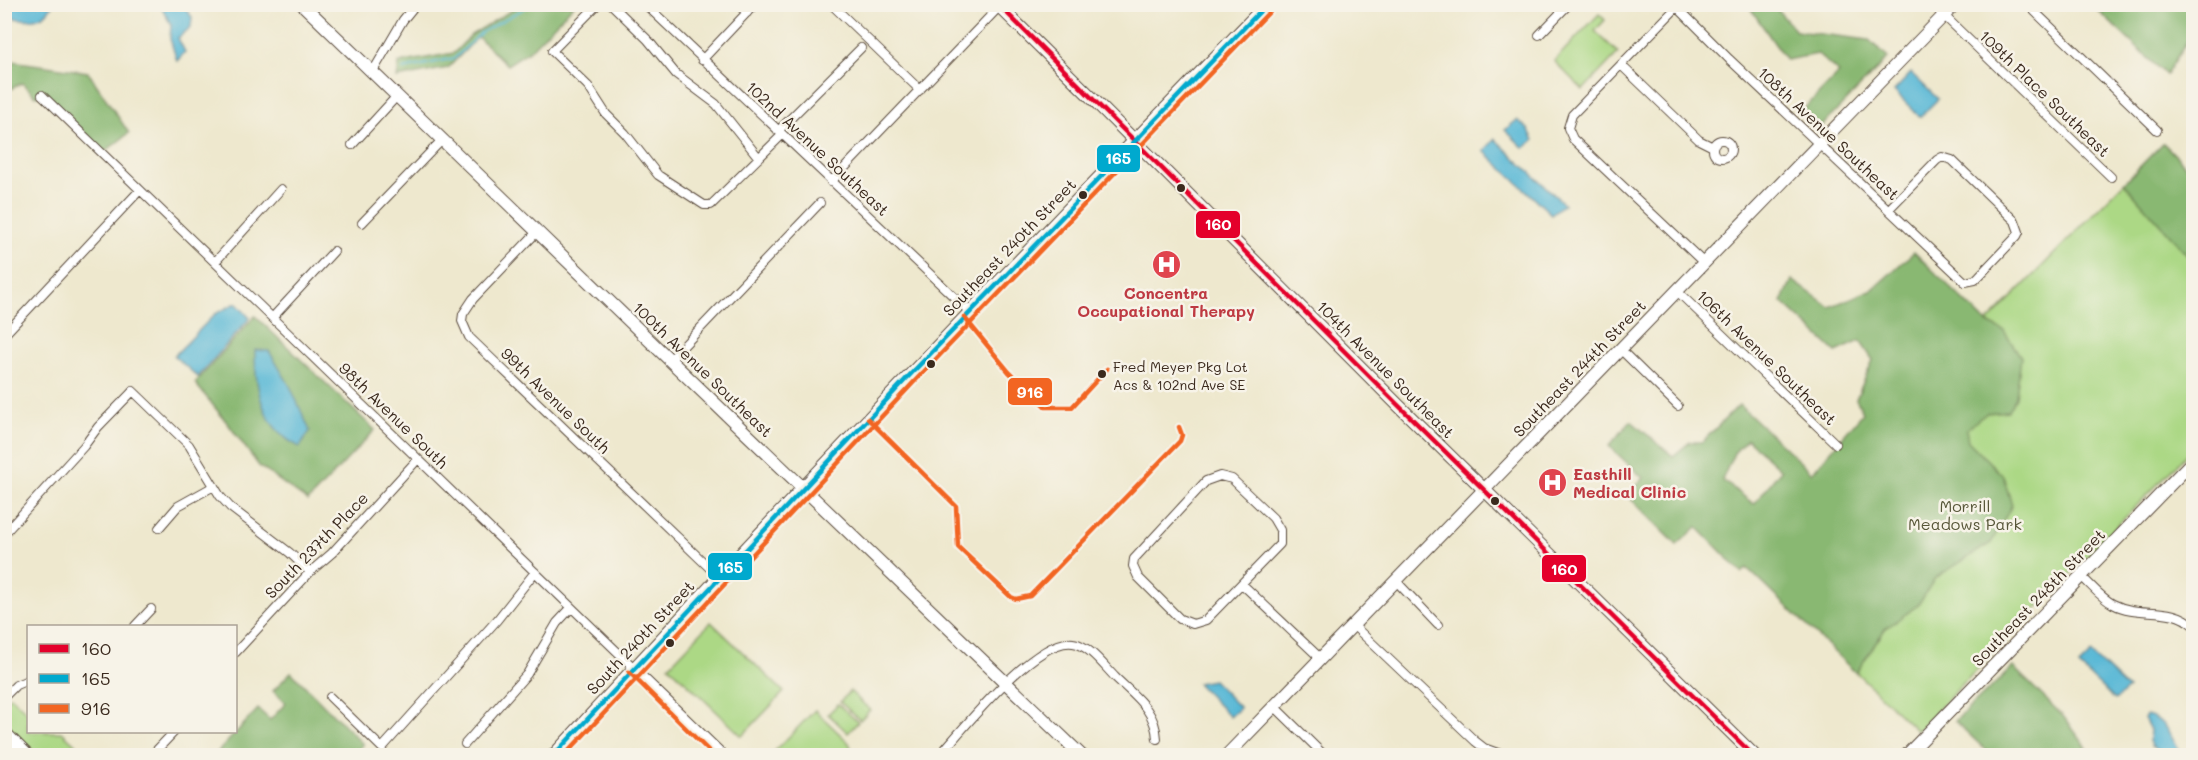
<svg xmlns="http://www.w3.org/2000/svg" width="2198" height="760" font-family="Mali,sans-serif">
<rect width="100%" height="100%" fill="#f7f3e8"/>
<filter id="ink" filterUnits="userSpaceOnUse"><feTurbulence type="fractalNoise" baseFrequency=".0167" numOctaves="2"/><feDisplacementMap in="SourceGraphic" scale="12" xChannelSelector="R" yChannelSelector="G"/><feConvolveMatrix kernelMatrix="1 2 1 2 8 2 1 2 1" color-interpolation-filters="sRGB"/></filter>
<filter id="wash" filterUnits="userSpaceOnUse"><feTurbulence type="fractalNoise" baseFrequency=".008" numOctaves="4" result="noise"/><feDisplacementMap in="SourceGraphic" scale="24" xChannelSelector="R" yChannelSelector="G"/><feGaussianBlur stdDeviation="1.35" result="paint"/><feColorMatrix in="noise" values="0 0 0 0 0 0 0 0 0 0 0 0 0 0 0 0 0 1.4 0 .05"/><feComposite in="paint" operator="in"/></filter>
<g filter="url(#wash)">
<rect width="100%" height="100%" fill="#eee8ce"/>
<path fill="#acd885" stroke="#748152" stroke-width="1.5" d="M1599,14L1605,20L1595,31L1618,53L1583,90L1554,61Z
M2163,143L2193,173V448L1917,731L1747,567Z
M711,622L784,692L742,736L669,666Z
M850,691L870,710L860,720L840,702Z
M10,696L28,713V732H62L85,753L83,756L37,755L5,725L4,702Z
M838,704L858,722L848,733L828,714Z
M815,710L849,743L854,755H771Z"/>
<path fill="#89b872" stroke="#627148" stroke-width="1.5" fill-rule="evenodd" d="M520,5H574L529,51L507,65L478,37L448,68L397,78L399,63L454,53L471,35Z
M1748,5H1773L1796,31L1869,40L1888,58L1820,128L1802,111L1839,73L1818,54L1786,60Z
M2106,5H2193V47H2191L2189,38L2166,75L2092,5Z
M5,60L88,72L129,133L102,154L42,95L36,96L22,83L5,92Z
M2163,143L2193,173L2194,259L2192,260L2124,183Z
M1914,252L1987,323L2004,331L2021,357L2016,397L2008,411L1987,413L1966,429L1968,441L2003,476L2012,505L1991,543L1935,578L1918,605L1885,629L1856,673L1747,568L1742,573L1697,527L1677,545L1627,495L1643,478L1609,446L1631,421L1673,456L1690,442H1702L1739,405L1812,473L1863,413L1856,399L1873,360L1860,341L1836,352L1782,302L1792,280L1830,307L1873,289ZM1747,439L1781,470L1754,504L1722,480L1734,453Z
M255,316L375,430L308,501L259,466L229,425L195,383Z
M2013,667L2063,716L2087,748L2080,755H1991L1955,721Z
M291,672L363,744L358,751L361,755H215L258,709L270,720L286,703L273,691Z"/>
<path fill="#58b8d6" stroke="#4a717a" stroke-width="1.5" d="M5,4H52V5C44,24 21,21 5,15Z
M157,5H182L192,17L191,27L178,38L185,52L177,61L170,39L171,25L163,10Z
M1911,73L1938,99L1920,117L1894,91Z
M1517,120L1528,129L1534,140L1524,148L1505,130Z
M1495,139L1564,204L1551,214L1484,151Z
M236,303L250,318L198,377L174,356L215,314Z
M255,350L269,351L290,386L310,431L300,447C262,429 255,389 255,350Z
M2091,654L2128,689L2115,700L2079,666Z
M1213,680L1240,708L1230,717L1197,683Z
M2146,715C2166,718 2173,742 2182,755H2165L2151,746L2149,741L2150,730L2144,718Z"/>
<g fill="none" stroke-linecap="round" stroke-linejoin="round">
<path stroke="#58b8d6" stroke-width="2" d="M403,69L455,58L482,32L532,4"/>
</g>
</g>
<g filter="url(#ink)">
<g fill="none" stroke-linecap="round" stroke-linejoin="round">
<defs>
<path id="street" d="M598,4L552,51L588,86L606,114L625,133L658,175L704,205H711L782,135
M611,4L648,40L676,74L716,104L759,158
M645,4L970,312
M738,4L747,13
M831,4L920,90
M1674,4L1729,59L1965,282L1975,280L1979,276L2017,236L2019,232L2015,221L1952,160L1942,157L1937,160L1889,209
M1932,4L2111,177
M2027,4L2157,130
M1677,7L1572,115L1568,128L1573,139L1704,263
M1539,35L1569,4
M702,60L755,4
M1621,65L1699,140L1713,147
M372,73L403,20L416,4
M42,95L725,756
M778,131L861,48
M1713 149a9 9 0 1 1 18 0a9 9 0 1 1-18 0Z
M352,145L396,97
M831,182L999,7
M362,223L441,141
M536,233L473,299L463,314L462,321L469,337L719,577
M215,262L281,189
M1677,291L1836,444
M273,317L334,251
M4,335L140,190
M1620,349L1678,406
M671,359L820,203
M1220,476L1232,479L1273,518L1280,530V544L1206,620L1193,624L1180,619L1138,577L1133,566L1134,559L1206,481Z
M159,528L178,506L214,486
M4,534L84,446L98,427L133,391L189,445L220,496L230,507L290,553L310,572
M2081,576C2091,585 2101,598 2113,604C2139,618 2171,604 2194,626
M1396,581L1438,625
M1242,584L1320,658
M1353,625L1475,741L1484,748L1506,756
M135,626L151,609
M236,652L310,572L332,553L418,459
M4,697L16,685L28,680
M330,697L382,748L497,620L535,572
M1274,706L1325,756
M465,744L527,674L557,623L571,608
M151,756L174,732
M939,756C962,730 1036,637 1073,643C1089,645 1104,666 1115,677C1134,696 1156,710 1157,739"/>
<path id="secondary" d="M302,4C561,256 821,506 1082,756
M4,732L28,756
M553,756C787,502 1026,252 1267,4
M1226,756L1955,4
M1906,756L2194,460"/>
<path id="primary" d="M997,4L1093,99L1397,404L1755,756"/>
</defs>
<use href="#street" stroke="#564638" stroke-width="10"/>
<use href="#secondary" stroke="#564638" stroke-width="14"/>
<use href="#primary" stroke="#564638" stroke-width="14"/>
<use href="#street" stroke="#fff" stroke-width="8"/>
<use href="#secondary" stroke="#fff" stroke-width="12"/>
<use href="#primary" stroke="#fff" stroke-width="12"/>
<defs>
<path id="bus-1" d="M998,4L1397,404L1754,756"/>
<path id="bus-2" d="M553,756L907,378L1267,4"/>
<path id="bus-3" d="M964,317L1009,372L1046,407H1072L1107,369
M868,419L956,506L958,547L1011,597L1016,599L1030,596L1180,441L1182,435L1179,427
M629,672L714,756
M564,756L913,383L1272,9"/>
</defs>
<use href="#bus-1" stroke="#f7f3e8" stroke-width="9"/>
<use href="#bus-2" stroke="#f7f3e8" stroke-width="9"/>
<use href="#bus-3" stroke="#f7f3e8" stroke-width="9"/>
<use href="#bus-1" stroke="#e4002b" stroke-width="4.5"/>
<use href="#bus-2" stroke="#00a9ce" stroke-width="4.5"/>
<use href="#bus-3" stroke="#f26522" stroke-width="4.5"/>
</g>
</g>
<defs>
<symbol id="hospital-disc" viewBox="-11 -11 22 22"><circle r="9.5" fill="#e0444e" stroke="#f7f3e8"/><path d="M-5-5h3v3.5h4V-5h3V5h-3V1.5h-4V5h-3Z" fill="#fff"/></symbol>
</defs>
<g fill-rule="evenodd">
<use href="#hospital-disc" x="1150" y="248" width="33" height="33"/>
<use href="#hospital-disc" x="1536" y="466" width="33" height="33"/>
</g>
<g fill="#3b2a1e" stroke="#f7f3e8" stroke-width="2">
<circle cx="1181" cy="188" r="5"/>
<circle cx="1083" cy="195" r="5"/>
<circle cx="931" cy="364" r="5"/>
<circle cx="1102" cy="374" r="5"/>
<circle cx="1495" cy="501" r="5"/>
<circle cx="670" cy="643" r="5"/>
</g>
<g text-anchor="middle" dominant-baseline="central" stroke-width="5" stroke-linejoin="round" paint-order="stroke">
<g font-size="14" fill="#3b2a1e" stroke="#f7f3e8" text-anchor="start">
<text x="1113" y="366">Fred Meyer Pkg Lot<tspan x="1113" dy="18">Acs &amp; 102nd Ave SE</tspan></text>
</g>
<g font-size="16" fill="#3b2a1e" stroke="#f7f3e8">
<text transform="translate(2045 93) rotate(44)">109th Place Southeast</text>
<text transform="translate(1829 133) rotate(43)">108th Avenue Southeast</text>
<text transform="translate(818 148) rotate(43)">102nd Avenue Southeast</text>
<text transform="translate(1009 247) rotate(-46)">Southeast 240th Street</text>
<text transform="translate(1767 357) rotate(44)">106th Avenue Southeast</text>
<text transform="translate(1579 368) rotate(-46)">Southeast 244th Street</text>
<text transform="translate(703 369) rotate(44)">100th Avenue Southeast</text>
<text transform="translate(1386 369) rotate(45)">104th Avenue Southeast</text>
<text transform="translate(556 400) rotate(44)">99th Avenue South</text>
<text transform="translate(394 415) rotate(44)">98th Avenue South</text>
<text transform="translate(316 545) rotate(-46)">South 237th Place</text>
<text transform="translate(2038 597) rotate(-46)">Southeast 248th Street</text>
<text transform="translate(640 637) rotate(-47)">South 240th Street</text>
</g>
<g font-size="16" font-weight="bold" fill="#be3a42" stroke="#f7f3e8">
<text x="1166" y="292">Concentra<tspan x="1166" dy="18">Occupational Therapy</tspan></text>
<text x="1573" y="473" text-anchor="start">Easthill<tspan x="1573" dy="18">Medical Clinic</tspan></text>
</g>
<g font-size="16" fill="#575638" stroke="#f7f3e8">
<text x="1965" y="505">Morrill<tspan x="1965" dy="18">Meadows Park</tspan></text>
</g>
</g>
<g stroke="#f7f3e8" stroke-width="2">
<rect x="1096" y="144" width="45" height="29" rx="6" fill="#00a9ce"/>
<rect x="1195" y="210" width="46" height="29" rx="6" fill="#e4002b"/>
<rect x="1007" y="377" width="46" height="29" rx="6" fill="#f26522"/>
<rect x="707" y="552" width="46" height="29" rx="6" fill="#00a9ce"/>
<rect x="1541" y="554" width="46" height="29" rx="6" fill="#e4002b"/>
</g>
<g font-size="16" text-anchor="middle" font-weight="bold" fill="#fff">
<text x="1118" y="164">165</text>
<text x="1218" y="230">160</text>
<text x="1030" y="398">916</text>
<text x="730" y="573">165</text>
<text x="1564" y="575">160</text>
</g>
<rect width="2198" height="760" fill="none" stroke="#f7f3e8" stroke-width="24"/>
<rect x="27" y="625" width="210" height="108" fill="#f7f3e8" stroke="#aca397" stroke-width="1.5"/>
<rect x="39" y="644" width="30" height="9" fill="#e4002b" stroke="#aca397" stroke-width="1.5"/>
<text x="81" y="655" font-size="18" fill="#3b2a1e">160</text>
<rect x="39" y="674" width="30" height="9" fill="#00a9ce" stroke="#aca397" stroke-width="1.5"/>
<text x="81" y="685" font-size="18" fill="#3b2a1e">165</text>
<rect x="39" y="704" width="30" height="9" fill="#f26522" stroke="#aca397" stroke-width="1.5"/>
<text x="81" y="715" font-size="18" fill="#3b2a1e">916</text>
</svg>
